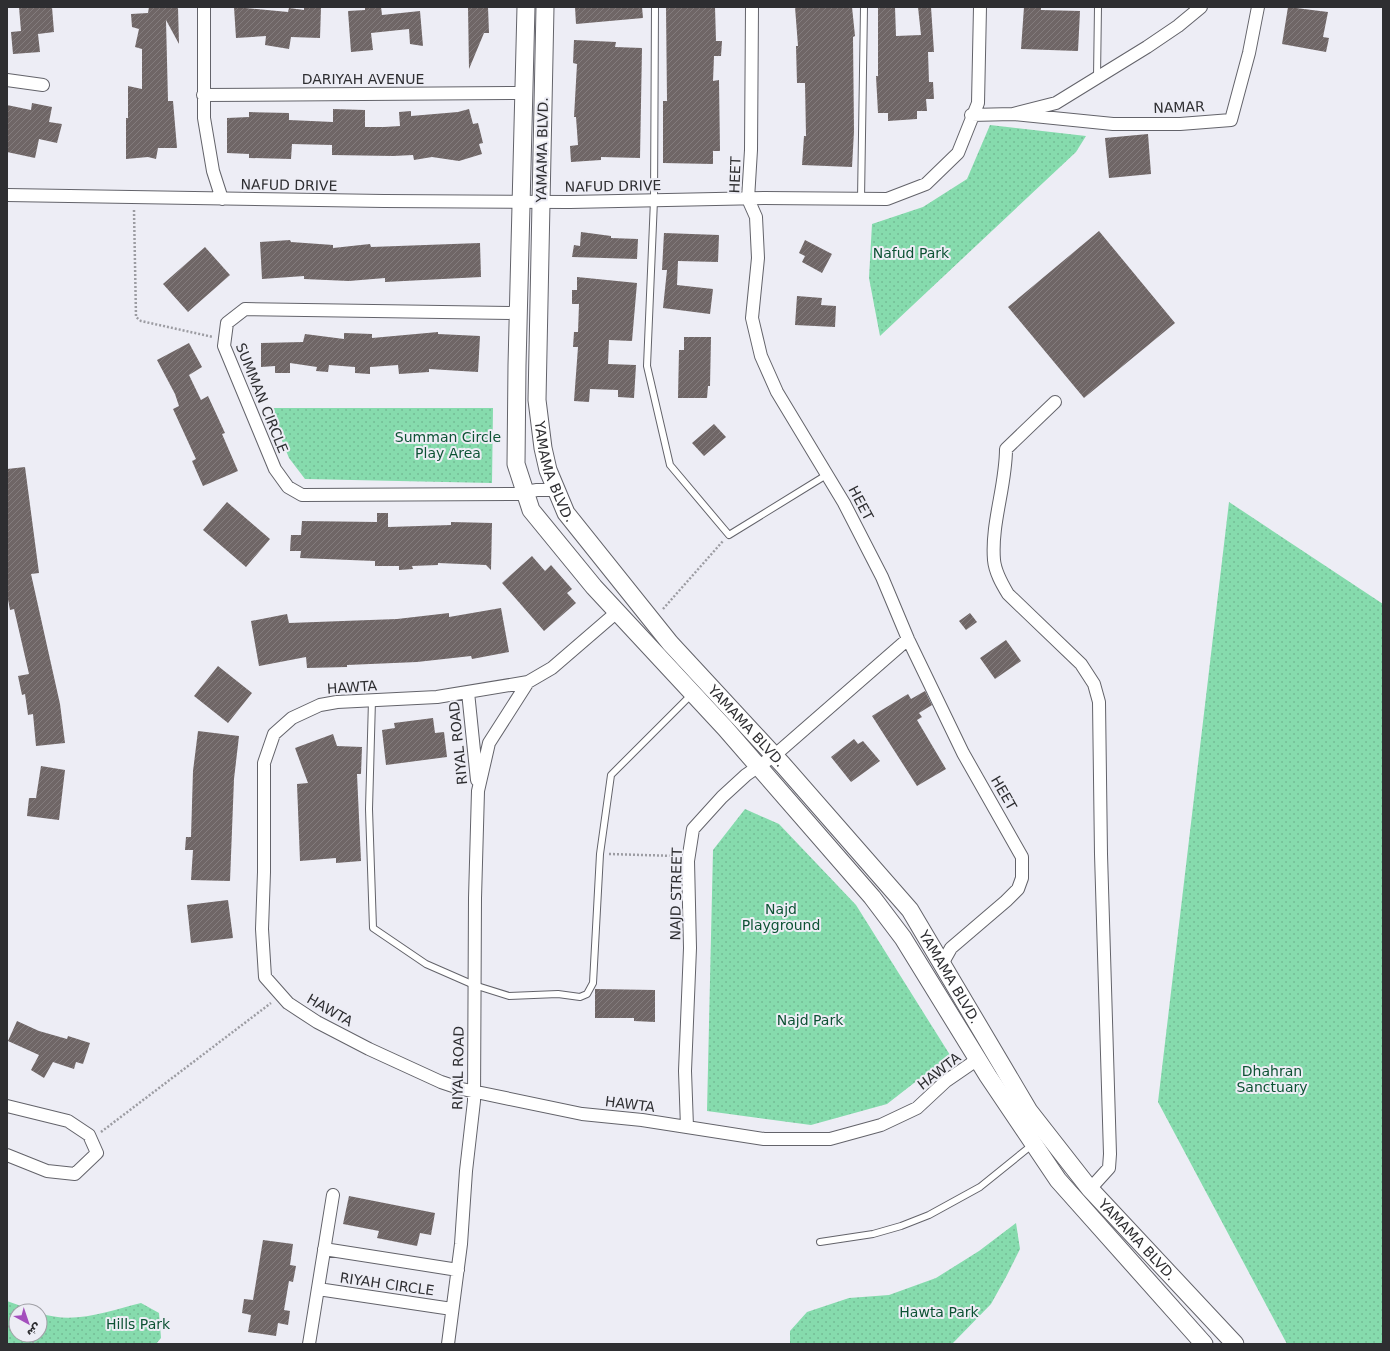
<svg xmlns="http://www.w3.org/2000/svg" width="1390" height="1351" font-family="'DejaVu Sans','Noto Naskh Arabic',sans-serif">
<defs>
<pattern id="park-dots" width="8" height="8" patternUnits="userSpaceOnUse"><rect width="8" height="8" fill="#86dbad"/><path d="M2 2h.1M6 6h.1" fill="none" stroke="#74bc95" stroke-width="1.8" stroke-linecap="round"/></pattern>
<pattern id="building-hatch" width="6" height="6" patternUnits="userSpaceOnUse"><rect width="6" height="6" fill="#6f6666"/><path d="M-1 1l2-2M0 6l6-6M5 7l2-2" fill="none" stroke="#837c7d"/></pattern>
</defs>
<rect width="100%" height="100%" fill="#ededf5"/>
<path fill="url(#park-dots)" d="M990,125L1086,136L1076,152L880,336L869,278L872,224L923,207L967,179Z
M269,408H493L492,483L305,479L289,458Z
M1229,502L1383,604V1344H1287L1158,1102Z
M745,809L779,824L856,905L950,1055L887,1104L811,1125L707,1111L713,850Z
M1016,1223L1020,1249L1006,1277L991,1304L952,1344H790V1331L807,1312L849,1298L889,1295L936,1278L979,1251Z
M7,1301L35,1311H16V1335H40V1313C74,1325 108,1311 141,1303L159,1313L161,1338L156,1344H7Z"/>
<path fill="url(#building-hatch)" d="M19,7H52L54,32L38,34L40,52L13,54L11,32L21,31Z
M149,7H178L179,44L166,20L168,101H173L177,148H158L156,159L148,157L126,159V118H128V86L142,89V49L135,47L139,29L132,27L131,14L148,13Z
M234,7L288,12L289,8L304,10V7H321L320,38L291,37L289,49L265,45L266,36L236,38Z
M365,7H381L382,15L420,11L423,46L410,44L409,29L371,33L373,50L351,52L348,11L365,10Z
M468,7H488L489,33H484L469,69Z
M575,7H642L643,18L576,24Z
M666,7H715L716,41H722L721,56H714L713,81L719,80L720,151H713V164L663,163V101H667Z
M795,7H852L855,36L853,37L854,131L852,167L802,165L804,136H806L805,83H797L796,46H798Z
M878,7H895L896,36L921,35L918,7H931L934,52H928L929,82H933L934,99H926L927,111H917V119L888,121V113H878L876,76H878Z
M1024,7H1041V10L1080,11L1078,51L1021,49Z
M1288,7L1328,12L1323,37L1329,38L1326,52L1282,44Z
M574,40L616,42L615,47L642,48L640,158L601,157V160L571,162L570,146L578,145L576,117H574L577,64L573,63Z
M32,103L52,107L49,122L62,124L57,143L39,139L35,158L7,152V105L31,110Z
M333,109L365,110V127H384L400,126L399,112L411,111V116L458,112L469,109L473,124L478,123L483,143L479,144L482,154L459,161L432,157L414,160L413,155L393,156L332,155V145L292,144L291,159L249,158V154L227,153V118L249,117V112L289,113V120L333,122Z
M1148,134L1151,174L1109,178L1105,138Z
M1099,231L1175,323L1084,398L1008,307Z
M581,232L611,236V238L638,239L637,259L572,257L574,245L580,246Z
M664,233L719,235L718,262L678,261L677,285L713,289L710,314L663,308L667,270H662Z
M290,240L291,242L333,245V248L370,244L371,247L480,243L481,277L385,282V278L349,281L304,279V276L262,279L260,242Z
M805,240L832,254L822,273L802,262L805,256L799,253Z
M205,247L230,275L188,312L163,284Z
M577,277L637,283L632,341L609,340L608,364L636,365L634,398L618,397V390L590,389L589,402L574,401L578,347H573L574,332H578L579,304H572V290H577Z
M797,296L822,298L821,305L836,306L835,327L795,325Z
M438,332V334L480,336L478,372L429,369V372L399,374L398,365L370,367V374L355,373V367L329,365L328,372L316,371L317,367L290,363V373H275V366L261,367V343L303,342L305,334L344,339V333L372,334V338Z
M684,337H711L710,386H708L707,398H678L679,350H684Z
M189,343L202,367L189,375L201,400L208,396L225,433L222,434L238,471L203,486L192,461L196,459L173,409L179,406L175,394L157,360Z
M714,424L726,437L704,456L692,443Z
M25,467L39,573L31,574L60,704L65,743L36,746L33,714L28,715L25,694L22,695L18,676L29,674L14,609L10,610L7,594V469Z
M227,502L270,539L246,567L203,530Z
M377,513H388V527L451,525V522L492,523L491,570L486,565L438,563V565L412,566L413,569L399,570V566H375V561L300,558L301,551H290L291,535H301L302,521L377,522Z
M532,556L545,571L551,565L572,589L567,593L576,603L544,631L502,583Z
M501,608L509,652L472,659L471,656L417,662L347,665V667L307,668L306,657L259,666L251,621L287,614L289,623L397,619L449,613V617Z
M970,613L977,622L966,630L959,621Z
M1006,640L1021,661L995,679L980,658Z
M218,666L252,693L228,723L194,696Z
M925,691L932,705L919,713L922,717L917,720L946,769L917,786L872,716L908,694L911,699Z
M433,718L435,733L444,732L447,757L386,765L382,730L395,728L394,723Z
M198,731L239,736L234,779L230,881L191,880L193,850H185L186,837H191L193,771Z
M333,734L337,746L362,747L361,774H357L361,861L336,863V858L300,861L297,784L308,783L295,748Z
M854,739L858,744L863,741L880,761L851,782L831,757Z
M41,766L65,770L59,820L27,816L29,798H36Z
M228,900L233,938L191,943L187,905Z
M595,989L655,990V1022L634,1021V1018H595Z
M17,1021L39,1031L67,1039L68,1036L90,1043L83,1064L76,1062L74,1069L53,1062L44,1078L31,1070L39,1055L8,1041Z
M349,1196L435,1213L431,1235L420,1233L417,1246L377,1238L379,1231L343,1224Z
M263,1240L293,1244L290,1265L296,1266L293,1282L289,1281L284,1310L290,1311L288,1325L278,1323L276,1336L248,1332L251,1315L242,1313L244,1299L253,1300Z"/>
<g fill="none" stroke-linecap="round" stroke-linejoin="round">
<defs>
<path id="lane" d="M655,7L654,200L647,366L670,465L729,535L828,474
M1097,77L1098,7
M861,199L864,7
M372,700L369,809L373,928L426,964L474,985L509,996L558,994L580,997L587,994L593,983L600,854L611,775L692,694
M820,1242L873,1234L901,1226L929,1215L980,1187L1032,1145"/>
<path id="street" d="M204,7V118L213,171L222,199
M752,7L751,150L748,199L756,217L758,258L752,318L761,356L777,392L844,503L882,577L908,639L963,753L1022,857V878L1018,889L1006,901L951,948L942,964
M7,80L43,85
M203,95L524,93
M1013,114L1113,124H1180L1231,120L1249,53L1258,7
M971,115L1013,114L1056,103L1147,47L1178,26L1201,7
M7,195L384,201L570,202L764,198L887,199L926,184L958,153L978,103L980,7
M518,313L245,309L227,323L224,346L275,469L288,487L302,495L526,494
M1055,402L1006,449C1006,486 991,523 994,560C995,572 1002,584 1008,594L1081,664L1094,684L1099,702L1101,854L1110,1154L1109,1168L1090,1189
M525,492L537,490H555
M617,612L552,668L528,682L437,697L337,702L320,705L292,718L274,734L264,763V872L262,929L265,977L288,1003L317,1022L369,1049L441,1082L462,1089L582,1114L642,1120L764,1139H830L881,1125L917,1108L946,1081L978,1059
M468,692L477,780
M7,1106L68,1121L89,1135L97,1153L75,1174L47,1171L7,1155
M687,1127L685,1071L690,948L688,861L693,829L722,797L746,775L775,755L908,639
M324,1249L458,1270
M318,1289L452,1309
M309,1344L333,1195
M448,1344L461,1244L466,1171L474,1101L475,898L478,791L489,743L528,682"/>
<g id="secondary">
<path d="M526,7L517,365L516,464L531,510L594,587L725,728L872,897L903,938L988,1076L1058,1180L1204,1344"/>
<path id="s1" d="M545,7L537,400L543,448L548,470L566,513L670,643L783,765L910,910L1029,1111L1090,1189L1235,1344"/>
</g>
</defs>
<use href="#lane" stroke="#63636a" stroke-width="8"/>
<use href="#street" stroke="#63636a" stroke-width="14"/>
<use href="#secondary" stroke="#63636a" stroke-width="19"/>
<path stroke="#9c9ca2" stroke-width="2.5" stroke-dasharray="2 2" stroke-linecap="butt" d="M134,210L136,317L141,321L213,337
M663,609L723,541
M609,854L676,856
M101,1132L271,1003
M7,1326L16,1331
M22,1335L37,1344"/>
<use href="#lane" stroke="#fff" stroke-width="6"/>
<use href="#street" stroke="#fff" stroke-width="12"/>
<use href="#secondary" stroke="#fff" stroke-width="17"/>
</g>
<g text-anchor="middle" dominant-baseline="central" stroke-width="4" stroke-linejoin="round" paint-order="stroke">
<g font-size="14" fill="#2e2e31" stroke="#ededf5">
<text x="363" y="79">DARIYAH AVENUE</text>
<text transform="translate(1179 107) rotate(-2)">NAMAR</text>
<text transform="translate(542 150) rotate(-89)">YAMAMA BLVD.</text>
<text transform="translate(735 175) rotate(-88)">HEET</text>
<text transform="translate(289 185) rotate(1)">NAFUD DRIVE</text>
<text transform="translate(613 186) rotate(-1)">NAFUD DRIVE</text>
<text transform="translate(262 398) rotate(68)">SUMMAN CIRCLE</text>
<text stroke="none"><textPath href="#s1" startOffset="467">YAMAMA BLVD.</textPath></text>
<text transform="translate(861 503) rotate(62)">HEET</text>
<text transform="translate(352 687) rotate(-4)">HAWTA</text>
<text stroke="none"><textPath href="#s1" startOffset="790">YAMAMA BLVD.</textPath></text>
<text transform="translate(458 743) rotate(-96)">RIYAL ROAD</text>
<text transform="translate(1004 793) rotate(60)">HEET</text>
<text transform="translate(676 894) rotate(-89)">NAJD STREET</text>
<text stroke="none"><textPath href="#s1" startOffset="1114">YAMAMA BLVD.</textPath></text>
<text transform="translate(330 1010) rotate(30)">HAWTA</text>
<text transform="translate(458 1068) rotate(-89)">RIYAL ROAD</text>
<text transform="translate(939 1071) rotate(-38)">HAWTA</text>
<text transform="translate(630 1104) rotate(7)">HAWTA</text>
<text stroke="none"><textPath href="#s1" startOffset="1438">YAMAMA BLVD.</textPath></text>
<text transform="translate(387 1284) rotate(8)">RIYAH CIRCLE</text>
</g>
<g font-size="14" fill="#0d5234" stroke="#ededf5">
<text x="911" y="253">Nafud Park</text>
<text x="448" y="437">Summan Circle<tspan x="448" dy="16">Play Area</tspan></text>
<text x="781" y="909">Najd<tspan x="781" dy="16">Playground</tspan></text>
<text x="810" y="1020">Najd Park</text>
<text x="1272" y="1071">Dhahran<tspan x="1272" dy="16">Sanctuary</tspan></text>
<text x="939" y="1312">Hawta Park</text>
<text x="138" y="1324">Hills Park</text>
</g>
</g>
<rect width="1390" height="1351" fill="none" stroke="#2e2e31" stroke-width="16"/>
<g transform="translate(28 1323) rotate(140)"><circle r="19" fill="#ededf5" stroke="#a1a1a7"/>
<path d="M0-3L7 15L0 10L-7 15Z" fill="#a44fbd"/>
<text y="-6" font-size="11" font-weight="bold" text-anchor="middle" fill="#2e2e31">ش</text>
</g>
</svg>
